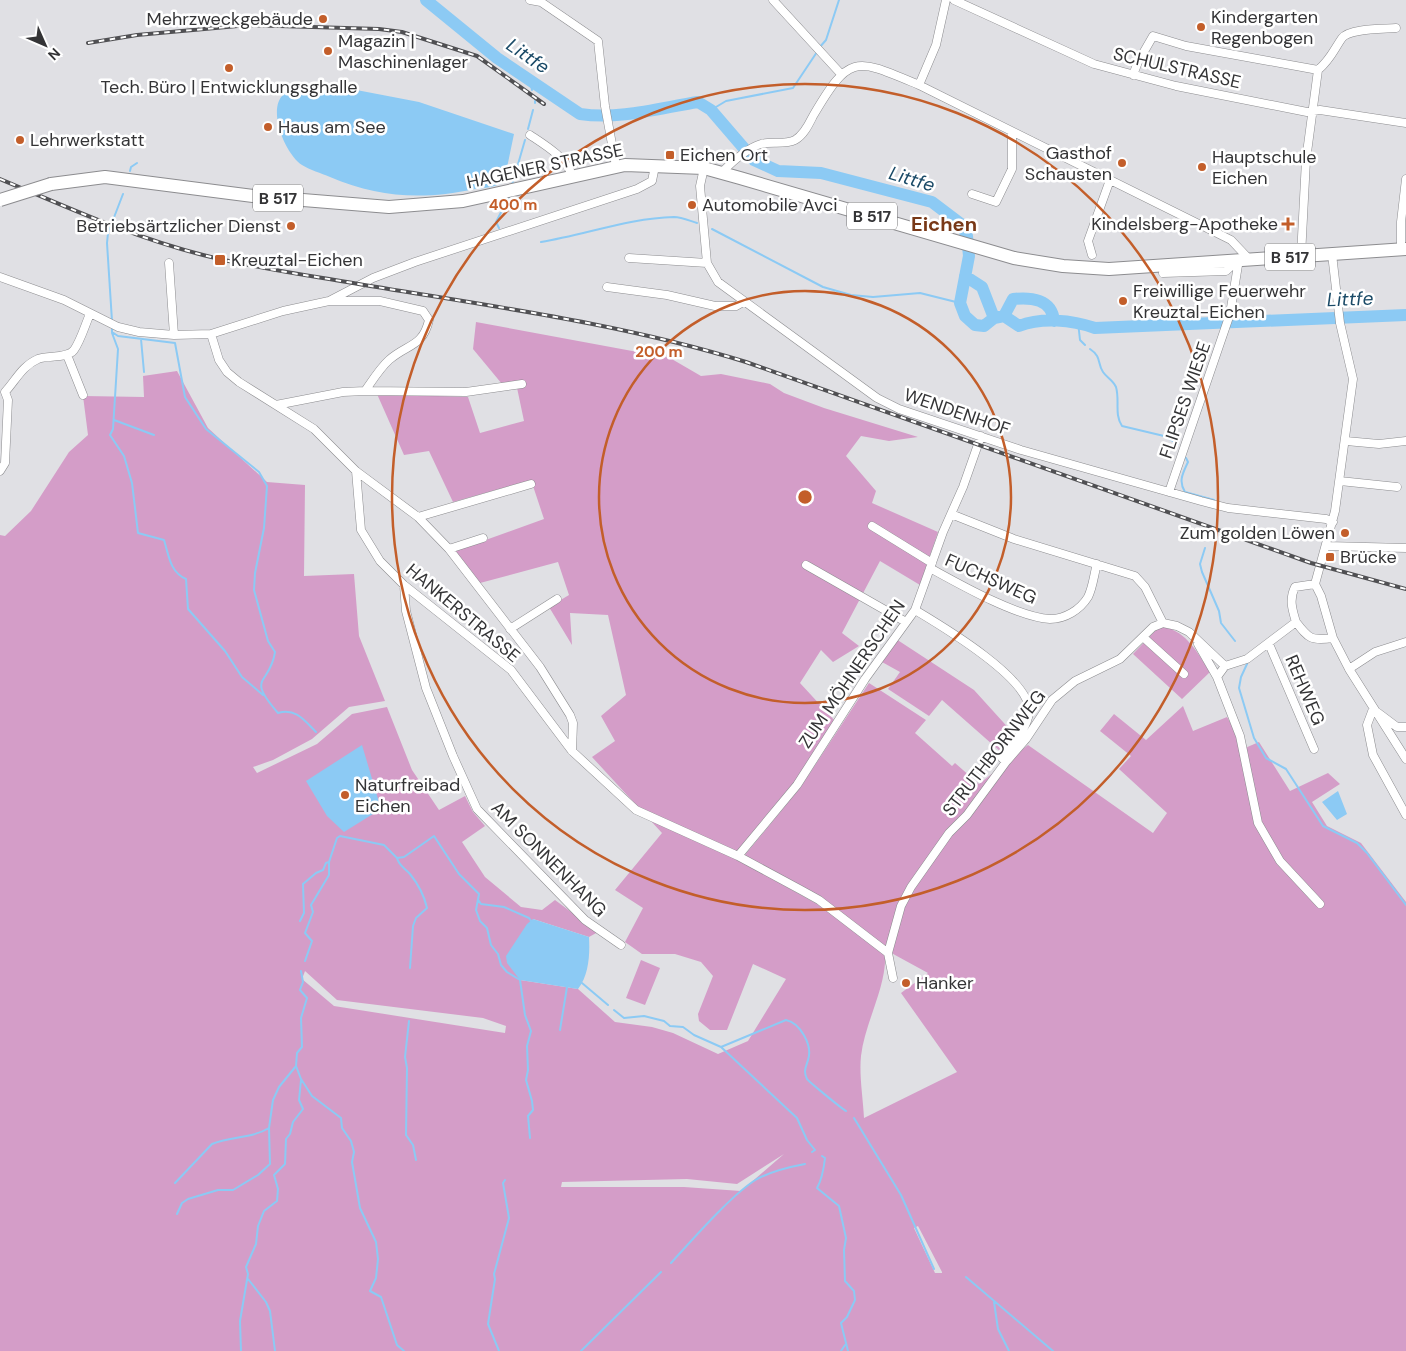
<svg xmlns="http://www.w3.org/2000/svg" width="1406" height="1351" font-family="'DM Sans',sans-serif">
<rect width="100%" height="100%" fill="#e0e0e4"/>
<path fill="#d49dc8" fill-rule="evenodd" d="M476,322L670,358L701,376L721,374L770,384L784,393L824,408L918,437L889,441L861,436L846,456L876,491L872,503L938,532L920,585L880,561L842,633L859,646L833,662L821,650L800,683L835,721L794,783L737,859L817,904L885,954C887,986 865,1022 861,1056C859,1075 863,1098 864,1118L957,1072L901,993L928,973L895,955L744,856L800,788L869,683L926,720L915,733L952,766L955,763L979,784L1028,745L1153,833L1167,813L1119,769L1131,756L1100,731L1114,714L1146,740L1183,706L1193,731L1227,717L1245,748L1259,742L1290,791L1328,773L1340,784L1312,802L1327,826L1361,843L1406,902V1351H0V535L5,536L31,511L69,452L88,435L83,396L144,397L143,376L177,371L208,428L267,482L305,485L304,576L354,574L359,636L385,701L349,707L312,739L273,760L253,767L257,773L317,744L352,714L387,707L412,770L439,810L465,796L473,812L485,826L462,842L485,877L521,907L542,910L555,900L598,932L589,937L533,919L520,980L578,989L615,1022L652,1027L673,1033L718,1054L748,1041L786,979L753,964L727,1030H710L699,1021L698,1014L713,976L701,962L675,954H642L625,942L643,908L615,890L662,833L592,757L615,741L601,716L626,695L608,615L570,613L572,645L549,607L569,595L558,562L480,583L455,551L544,519L531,480L453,502L429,451L404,455L377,394L468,397L480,433L524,421L516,383L502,384L473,349ZM305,971L337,1000L483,1018L506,1026L505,1033L334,1006L302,979ZM784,1154L741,1191L684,1187H561L562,1182L687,1179L737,1184ZM918,1226L942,1272V1273H935L914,1228Z
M1163,626C1188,633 1197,652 1210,672L1182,699L1133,654L1156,630Z
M896,639L974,690L1013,733L1001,752L942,700L929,716L888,689L900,672L882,662Z
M641,960L660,968L645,1005L626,998Z"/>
<path fill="#8ccaf4" d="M320,83L419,102L514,134L504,182C496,187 484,188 475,189C423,200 379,198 330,177C321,173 310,170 302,165C286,155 266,109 284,94C294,86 308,84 320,83Z
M362,745L381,809L344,832L327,816L306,781Z
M1338,791L1347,814L1337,820L1322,802Z
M533,919L589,937C590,954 589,975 578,989L520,980L507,963L506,956L527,924Z"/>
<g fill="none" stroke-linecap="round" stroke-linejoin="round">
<path stroke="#8ccaf4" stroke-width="2" d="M819,48L826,40L839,0
M530,80L532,90
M535,101V103
M711,110L726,101L793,88L817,52
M528,129L533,110
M130,171L131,167L137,163
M512,185L525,140
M499,228L496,222L509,197
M712,229L823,287L851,295L873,297L920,293L960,303
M541,242C585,235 629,218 674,217C682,217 690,221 697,223
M112,321L107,243L108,233L123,194
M1078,322L1080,340L1085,345
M112,326V332L118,336L175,343L185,397L206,429L259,472L267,486L264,528L255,573L254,590L268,641L275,652C270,686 245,675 278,713C296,708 304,720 316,732
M112,333L118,349L113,429L110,435L124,456L132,483L138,533L164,540C169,556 170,572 186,579L188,609L225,651L242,677L263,695
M141,339L144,372
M1090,349C1102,357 1097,363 1103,372C1107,378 1113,380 1116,387C1120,401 1114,414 1122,426L1164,436L1178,444
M114,420L154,435
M1186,458L1188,462C1183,473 1178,481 1185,492L1214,500
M1205,548L1200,564L1202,572L1219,611L1221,623L1235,641
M1247,664L1241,677L1239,688L1254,738L1266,758L1286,769L1323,826L1357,843L1367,853L1406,905
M397,858C399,866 405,868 410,874C419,885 424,895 427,908L416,918L413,926L410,968
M479,901L481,904L504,907L529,918L531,921
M300,921L304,913L303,884L316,873L323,870L326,863L329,862
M305,961L312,941L305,933L313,912L311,905L329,875V862L337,838L340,836L384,845L397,858L404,857L434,836L459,874L479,894L476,910L480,921L487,928L491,945L498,954L501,965L507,972L520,980L525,1015L531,1031L527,1046L528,1070L526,1080L532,1101L533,1110L528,1116L530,1138
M301,971L303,982L300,990L307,998L301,1018L302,1047L297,1053L296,1066L301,1079L312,1096L341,1118L342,1128L351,1141L354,1152L352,1162L360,1208L376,1242L378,1259L376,1278L370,1291L381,1297L397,1345L404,1351
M582,983L608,1005
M614,1010L624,1018L644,1016L664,1021L670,1026L683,1027L694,1035L721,1047L797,1118L807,1140L815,1150L812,1152
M409,1021L405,1057L407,1068L406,1135L413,1145L416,1160
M560,1030L567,987
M721,1047L786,1020C800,1023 813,1045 808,1060C806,1067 803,1071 807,1079C808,1081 841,1108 846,1111
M854,1118L901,1195L934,1269
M822,1156L825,1158C824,1167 821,1181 817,1188L839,1206L846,1238L844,1250L845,1281L854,1291L855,1300L847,1317L841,1323L848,1351
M175,1183L212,1144C230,1136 251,1139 269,1128
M177,1214L182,1203L188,1199L218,1190H233L258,1175L270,1164L269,1128L273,1100L279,1087L296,1066
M671,1263C692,1240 732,1194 757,1179C772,1171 789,1167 805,1164
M966,1277L1053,1351
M248,1279L266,1302L270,1311L275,1351
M994,1302L998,1329L1009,1351
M241,1351L240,1321L248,1274L246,1267L256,1244L258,1226L264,1211L277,1201L278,1189L274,1175L285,1164L286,1139L290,1134L293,1122L303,1109L299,1100L301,1080
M499,1351L488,1324L495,1279L494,1274L509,1218L503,1183L505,1180
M581,1351L661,1272
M841,1351L845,1345"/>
<path stroke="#8ccaf4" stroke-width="12" d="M426,0L497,58L580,114C619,120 660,108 698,102L711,110L754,160L778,171L821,173L932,202L961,224L967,236L969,256L960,303L965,316L975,325L984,326L994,318L1004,316L1019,326C1042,317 1072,320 1095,328L1406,315
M965,276L982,287L994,318
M1004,316L1013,299C1031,297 1052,299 1054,321"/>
<defs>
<path id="minor" d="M530,0L541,2L598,41L605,106L616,166
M773,0L841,74
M954,0L1094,64L1176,86L1307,112L1320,110L1406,123
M1133,75L1138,62L1153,36L1186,46L1318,70
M919,85L936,45L946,0
M530,135C545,145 567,158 572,176
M704,168L700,186L707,263L718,282L877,398L899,409L1021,450L1201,501L1228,508L1326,519L1333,522
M721,173C731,163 747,148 761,144C771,141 785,145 795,140C804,135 809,124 813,116C850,53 855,58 919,85L1231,240L1249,259
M972,194L996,202L1012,169V132
M1401,249V222L1406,179
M1332,254L1340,323L1353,379L1335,511L1315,584L1321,596L1333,638L1349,669L1406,759
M1092,255L1088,241L1110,180
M1301,256L1306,160L1318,70C1331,59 1333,51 1342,38C1350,28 1383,29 1396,28
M629,258L707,263
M169,263L174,335
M1163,273L1226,271L1237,261
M0,277L64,300L118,327L139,332L174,335L211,334L283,311L329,301L373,278L415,262L637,189L652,181L655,166
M607,287L667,295L715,306H736L743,302
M211,334L219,360L227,372L239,382L314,429L356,471L361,530L380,561L404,585L511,670L572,751L636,810L738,856L801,890L819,900L888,953L893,978
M67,355L83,395
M365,391L466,392L522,384
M276,405L343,392L365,391C372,381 380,368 389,360C407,344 423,347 429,320L423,311L380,301H331
M1346,441L1379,444L1406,441
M0,471L5,463L8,400L5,392C16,380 22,366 38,359C48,355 67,359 74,350C81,340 85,325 90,314
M356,471L418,517L449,549L540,667L570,715L573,723L572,751
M1340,481L1397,487
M1169,492L1230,314L1239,259
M951,514L1014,539L1135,576L1145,587L1163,623
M418,517L531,484
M872,526L932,563
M1327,546L1406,548
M449,549L483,538
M806,565L906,622
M930,568C959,584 1017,617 1050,619C1065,619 1080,610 1088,597C1093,587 1094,574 1097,564
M404,585L406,611L426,688L453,756L477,809L585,920L621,945
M915,610C940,625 1032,679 1029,712C1028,728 1011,746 1002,758L1006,762
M1296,622C1309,639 1311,641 1333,638
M510,629L557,599
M1143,637L1184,674
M1198,644L1217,677
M1269,644L1314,749
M1225,666L1217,677L1240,736L1258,823L1280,861L1320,904
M1225,666L1247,659L1296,622C1292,609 1289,599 1295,587L1315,584
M1349,669L1375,652L1406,642
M1406,727H1397L1373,709L1367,725L1373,755L1406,815
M738,856L797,785L865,679L915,610L943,532L963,487L981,436
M888,953L901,906L911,887L949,833L967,815L1006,762L1026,739L1052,700L1075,681L1120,659L1153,627L1163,623L1177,626L1189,632L1225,666"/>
<path id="primary" d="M51,184L105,177L253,196L389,207L463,201L625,165L704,168L740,178L1014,258L1063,266L1109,269L1406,249"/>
</defs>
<use href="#minor" stroke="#8c8c8f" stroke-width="9"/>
<use href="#primary" stroke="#8c8c8f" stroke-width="14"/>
<use href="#minor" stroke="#fff" stroke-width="8"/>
<use href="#primary" stroke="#fff" stroke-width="12"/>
<defs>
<path id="rail" d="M88,43L137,35L249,25L379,29L402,32L477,56L544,104
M0,179C67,207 132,237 203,255C250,267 299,274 347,282C481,305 617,322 746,362L1311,563L1406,589"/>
</defs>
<use href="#rail" stroke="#505053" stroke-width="4"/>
<use href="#rail" stroke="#fff" stroke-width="2" stroke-dasharray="5.5" stroke-linecap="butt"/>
<defs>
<path id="primary-bridge" d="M0,200L51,184"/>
</defs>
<use href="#primary-bridge" stroke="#8c8c8f" stroke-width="14" stroke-linecap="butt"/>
<use href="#primary-bridge" stroke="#fff" stroke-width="12"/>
</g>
<g fill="none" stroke="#c35e2a" stroke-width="2.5">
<circle cx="805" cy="497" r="206"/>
<circle cx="805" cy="497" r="413"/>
</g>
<g fill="#c35e2a" stroke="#fff" stroke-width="2">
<circle cx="323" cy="19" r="5"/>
<circle cx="1201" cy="27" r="5"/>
<circle cx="328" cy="51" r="5"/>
<circle cx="229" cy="68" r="5"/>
<circle cx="268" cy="127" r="5"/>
<circle cx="20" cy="140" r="5"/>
<rect x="665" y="150" width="10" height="10" rx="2.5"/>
<circle cx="1122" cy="163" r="5"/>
<circle cx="1202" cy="167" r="5"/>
<circle cx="692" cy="205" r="5"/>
<path d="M1285.5 216.5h5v5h5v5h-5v5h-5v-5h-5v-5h5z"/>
<circle cx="291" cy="226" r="5"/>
<rect x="214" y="254" width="12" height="12" rx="2.5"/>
<circle cx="1123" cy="301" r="5"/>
<circle cx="1345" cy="533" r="5"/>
<rect x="1325" y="552" width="10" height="10" rx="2.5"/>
<circle cx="345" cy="795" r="5"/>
<circle cx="906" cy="983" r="5"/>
</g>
<g text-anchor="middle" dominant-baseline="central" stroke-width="5" stroke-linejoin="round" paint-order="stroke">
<g fill="#fff" stroke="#717172" stroke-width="1">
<rect x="253" y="184.5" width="50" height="27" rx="4"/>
<rect x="847" y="202.5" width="50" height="27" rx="4"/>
<rect x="1265" y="243.5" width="50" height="27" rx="4"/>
</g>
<g font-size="16" font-weight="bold" fill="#343436">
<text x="278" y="198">B 517</text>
<text x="872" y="216">B 517</text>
<text x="1290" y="257">B 517</text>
</g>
<g font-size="18" fill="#343436" stroke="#fff" text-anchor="start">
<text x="1211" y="17">Kindergarten<tspan x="1211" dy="21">Regenbogen</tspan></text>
<text x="313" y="19" text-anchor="end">Mehrzweckgebäude</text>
<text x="338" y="41">Magazin |<tspan x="338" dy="21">Maschinenlager</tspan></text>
<text x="229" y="87" text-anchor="middle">Tech. Büro | Entwicklungsghalle</text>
<text x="278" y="127">Haus am See</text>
<text x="30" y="140">Lehrwerkstatt</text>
<text x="1112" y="153" text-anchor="end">Gasthof<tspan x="1112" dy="21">Schausten</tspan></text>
<text x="680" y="155">Eichen Ort</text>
<text x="1212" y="157">Hauptschule<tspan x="1212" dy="21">Eichen</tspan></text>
<text x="702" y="205">Automobile Avci</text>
<text x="1278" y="224" text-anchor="end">Kindelsberg-Apotheke</text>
<text x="281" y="226" text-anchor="end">Betriebsärtzlicher Dienst</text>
<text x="231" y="260">Kreuztal-Eichen</text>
<text x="1133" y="291">Freiwillige Feuerwehr<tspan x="1133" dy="21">Kreuztal-Eichen</tspan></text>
<text x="1335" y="533" text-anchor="end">Zum golden Löwen</text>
<text x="1340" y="557">Brücke</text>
<text x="355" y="785">Naturfreibad<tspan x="355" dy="21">Eichen</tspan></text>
<text x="916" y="983">Hanker</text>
</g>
<g font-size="18" fill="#343436" stroke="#fff">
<text transform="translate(1177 68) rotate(13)">SCHULSTRASSE</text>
<text transform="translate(545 166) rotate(-12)">HAGENER STRASSE</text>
<text transform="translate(1185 400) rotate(-71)">FLIPSES WIESE</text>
<text transform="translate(957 412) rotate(19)">WENDENHOF</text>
<text transform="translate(991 579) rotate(24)">FUCHSWEG</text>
<text transform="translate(463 613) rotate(40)">HANKERSTRASSE</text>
<text transform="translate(852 674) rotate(-56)">ZUM MÖHNERSCHEN</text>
<text transform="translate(1305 690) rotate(67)">REHWEG</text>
<text transform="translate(994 753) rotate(-52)">STRUTHBORNWEG</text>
<text transform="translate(549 859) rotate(45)">AM SONNENHANG</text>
</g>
<g font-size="19" font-style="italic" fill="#1a4a67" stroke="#fff">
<text transform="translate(528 56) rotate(34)">Littfe</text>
<text transform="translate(912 179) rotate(17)">Littfe</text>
<text transform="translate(1350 299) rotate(-2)">Littfe</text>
</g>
<g font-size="20" font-weight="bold" fill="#783817" stroke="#fff">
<text x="944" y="224">Eichen</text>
</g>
</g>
<circle cx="805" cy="497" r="8" fill="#c35e2a" stroke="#fff" stroke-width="2.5"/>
<g font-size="15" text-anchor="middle" font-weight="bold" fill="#c35e2a" stroke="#fff" stroke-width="5" stroke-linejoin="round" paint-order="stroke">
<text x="513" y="210">400 m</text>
<text x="659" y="357">200 m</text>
</g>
<g transform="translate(45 45) rotate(135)" stroke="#ffffff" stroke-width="4" paint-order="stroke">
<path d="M0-4L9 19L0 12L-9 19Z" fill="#343436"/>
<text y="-8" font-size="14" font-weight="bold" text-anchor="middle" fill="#343436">N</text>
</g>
</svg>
